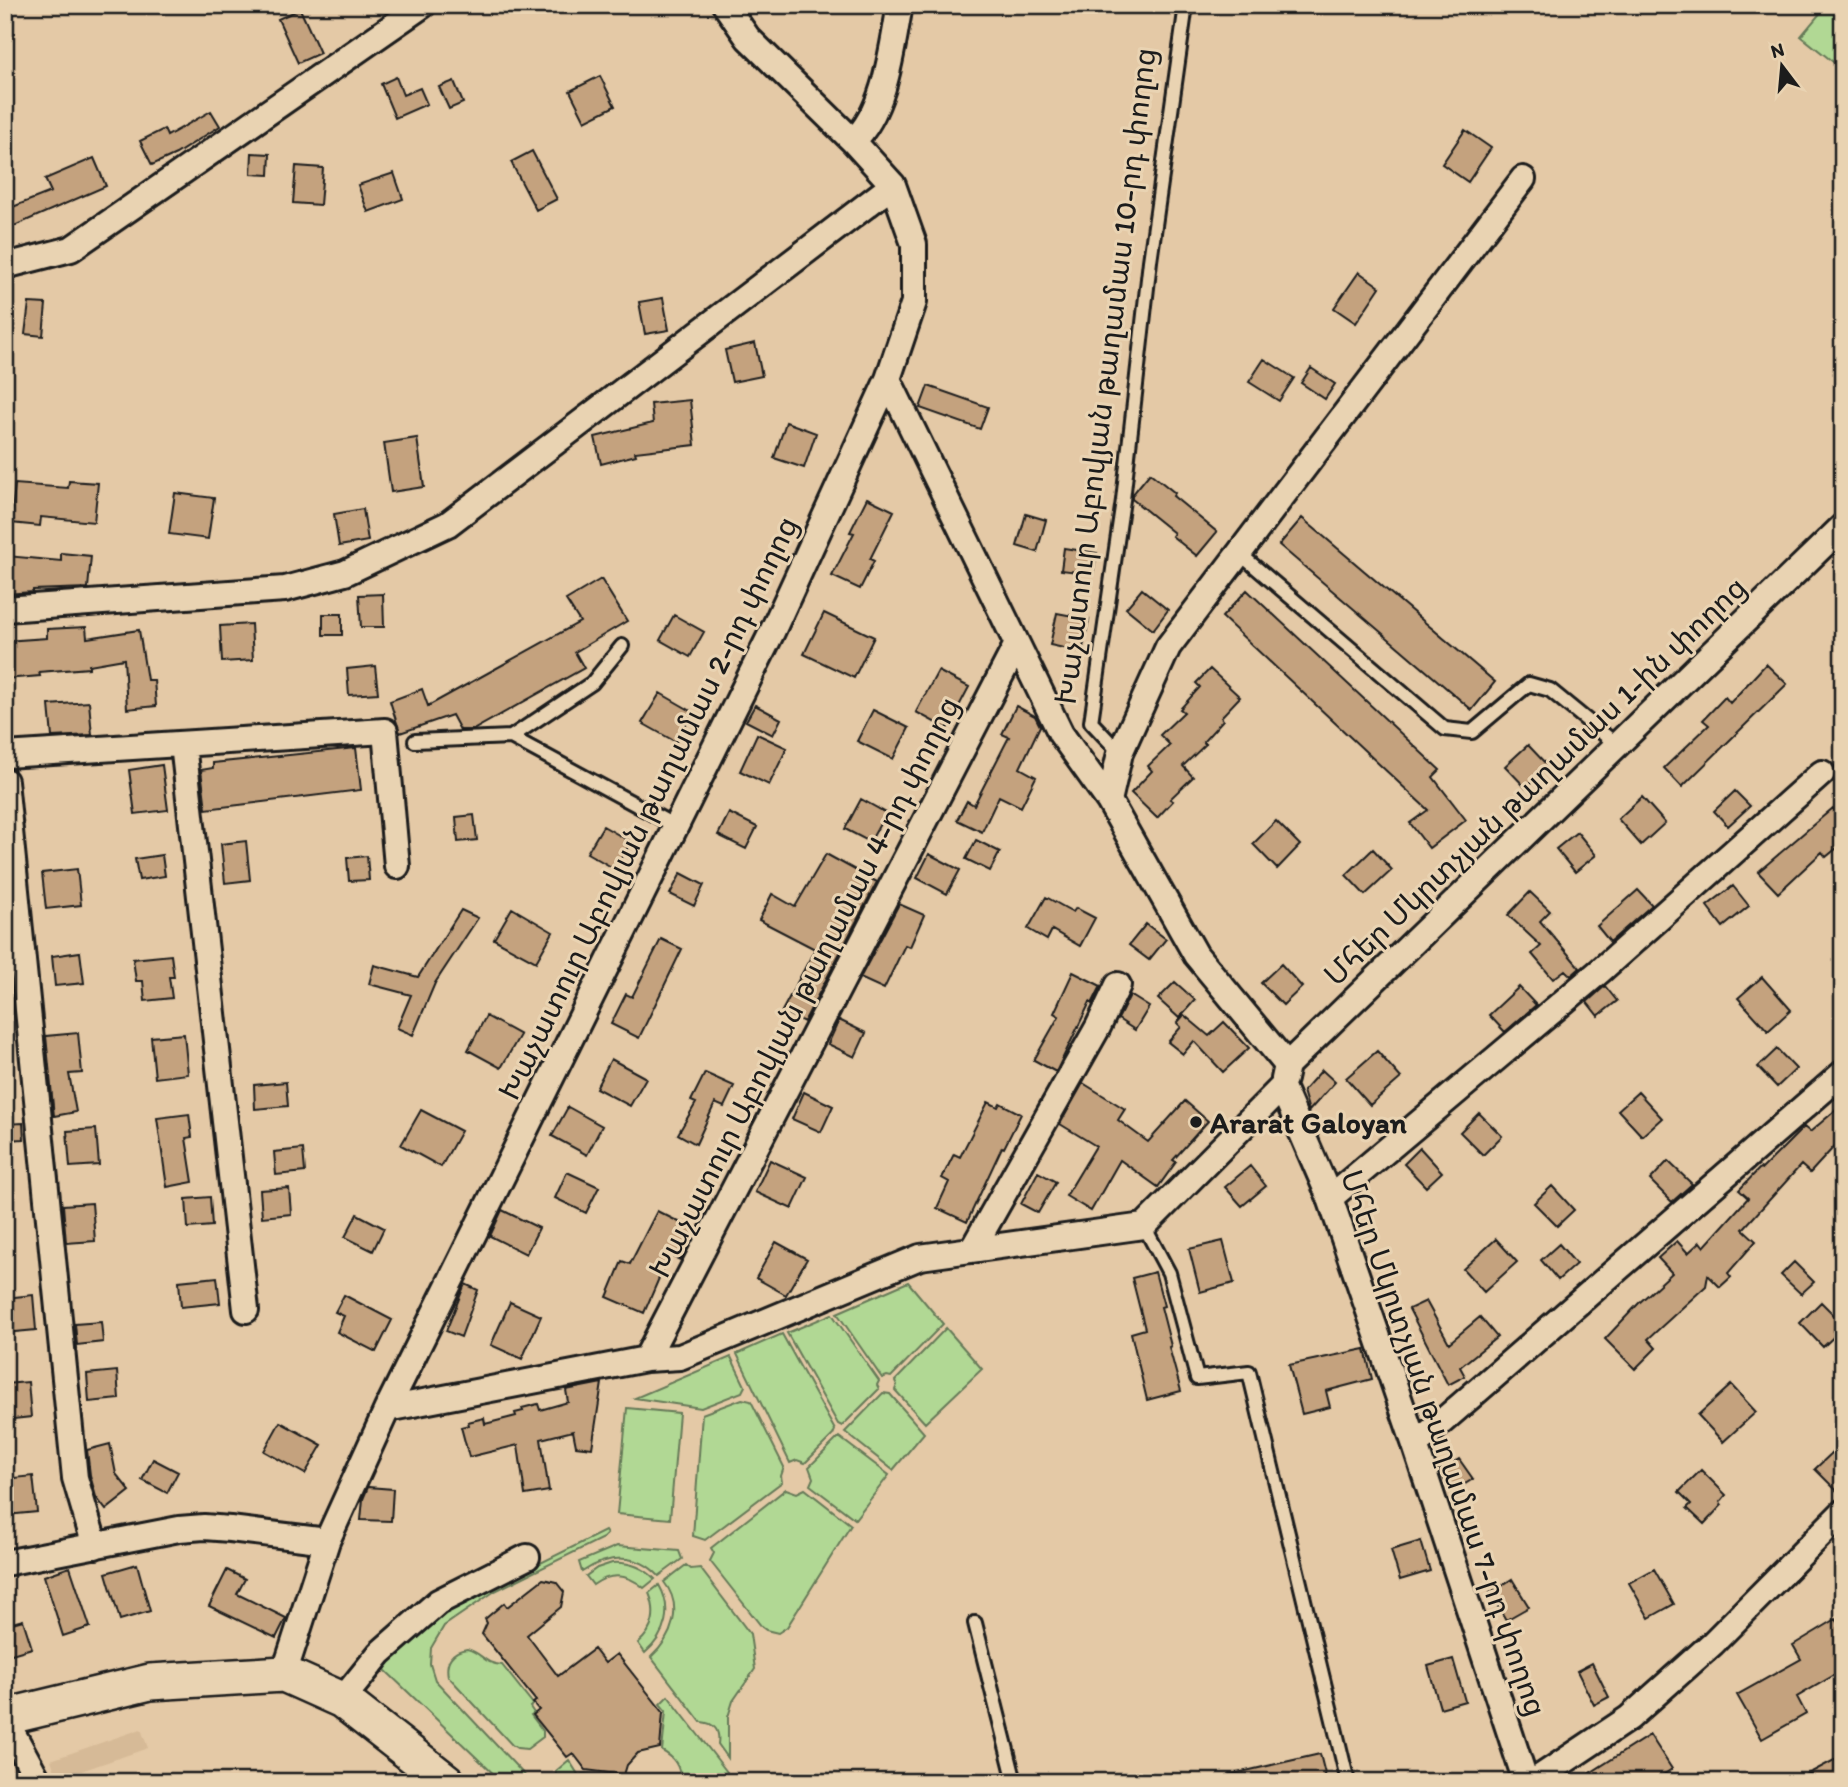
<svg xmlns="http://www.w3.org/2000/svg" width="1848" height="1787" font-family="Itim,'Noto Sans Armenian',sans-serif">
<rect width="100%" height="100%" fill="#e4c9a6"/>
<filter id="ink" filterUnits="userSpaceOnUse"><feTurbulence type="fractalNoise" baseFrequency=".0143" numOctaves="2"/><feDisplacementMap in="SourceGraphic" scale="14" xChannelSelector="R" yChannelSelector="G"/><feConvolveMatrix kernelMatrix="1 2 1 2 8 2 1 2 1" color-interpolation-filters="sRGB"/></filter>
<g filter="url(#ink)">
<path fill="#d6ba97" d="M141,1729L148,1748L58,1779L51,1760Z"/>
<path fill="#b1d894" stroke="#667a58" stroke-width="2" d="M1827,5H1843V70L1801,36Z
M908,1282L943,1324L891,1377L887,1376L882,1378L837,1313Z
M832,1314L879,1381L877,1385L879,1389L842,1426L838,1424L787,1333Z
M946,1328L982,1369L925,1423L895,1390L897,1385L895,1381Z
M782,1334L835,1430L833,1435L805,1463L797,1460L790,1463L737,1354Z
M731,1357L745,1386L742,1392L701,1408L635,1398Z
M883,1393L890,1394L924,1433L893,1470L845,1432Z
M742,1399L751,1401L784,1467L781,1476L782,1482L705,1540L693,1536L702,1414Z
M627,1408L679,1413L670,1519L617,1514Z
M839,1437L889,1475L855,1519L810,1485L813,1478L809,1467Z
M786,1489L797,1493L805,1489L851,1525L787,1627L778,1633L766,1630L762,1627L710,1561L714,1553L711,1548Z
M605,1531L607,1534L603,1538L495,1591L444,1626L431,1648L430,1664L435,1680L531,1782H502L385,1670L390,1660L446,1610Z
M617,1546L679,1551L682,1559L659,1576C637,1552 608,1555 582,1572L579,1562Z
M612,1563C628,1562 643,1567 655,1579L644,1588C628,1574 611,1572 593,1585L586,1576L597,1568Z
M686,1565L691,1569L700,1568L750,1634L755,1669L733,1701L728,1717V1758L718,1744C720,1731 715,1723 701,1722L651,1657C672,1638 684,1607 664,1582Z
M659,1585C673,1609 666,1635 645,1653L638,1643C654,1630 657,1612 649,1593Z
M467,1649C483,1653 483,1664 502,1665L533,1704L530,1707L534,1713L531,1715L543,1731V1737L527,1749L517,1748L512,1745L448,1676C445,1661 452,1651 467,1649Z
M668,1696L727,1772V1782H680C681,1767 674,1757 662,1751L666,1711L660,1704Z
M569,1760L579,1776L584,1774L625,1780V1782H556V1771Z"/>
<path fill="#c4a27e" stroke="#1c1c1c" stroke-width="2" d="M300,9L320,53L298,63L278,19Z
M600,76L615,106L585,121L570,91Z
M396,77L403,95L420,88L427,104L395,118L381,84Z
M454,81L463,103L449,109L439,87Z
M211,111L220,126L176,154L152,165L140,141L164,129L167,136Z
M1465,130L1491,148L1468,182L1442,164Z
M532,151L557,199L536,210L511,162Z
M252,153L270,154L269,175L251,174Z
M94,158L106,186L5,230V210L51,192L45,179Z
M296,166L323,168L320,205L293,203Z
M394,173L403,199L368,212L358,185Z
M1359,272L1380,287L1356,323L1334,308Z
M663,298L669,330L645,334L639,302Z
M29,303L46,304L43,336L25,334Z
M755,343L762,376L732,382L725,350Z
M1264,359L1294,378L1279,401L1249,382Z
M1311,368L1335,384L1325,399L1301,383Z
M928,386L988,407L980,429L920,408Z
M690,400L695,445L635,452L636,455L601,464L595,437L653,423L651,404Z
M786,422L816,433L804,468L774,458Z
M417,438L424,487L391,492L384,443Z
M1150,473L1175,493L1173,496L1217,532L1197,556L1172,536L1174,533L1132,499V495Z
M69,481L98,483L94,522L41,517L40,526L11,523L15,484L68,488Z
M175,493L214,498L208,539L169,534Z
M867,498L894,511L870,559L874,561L860,589L832,576L854,533L850,532Z
M363,509L368,541L339,546L334,514Z
M1026,514L1046,520L1037,552L1017,546Z
M1302,518L1495,682L1472,710L1279,545Z
M1064,548L1097,553L1093,574L1061,570Z
M61,553L91,556L88,588L33,590V592L5,594L7,556L61,561Z
M601,579L627,621L575,652L584,668L473,730H460L452,715L400,733L390,701L422,689L428,706L580,622L566,600Z
M1142,589L1168,610L1153,630L1126,608Z
M1247,590L1440,770L1433,777L1466,820L1429,848L1410,823L1428,810L1222,617Z
M383,594L384,627H361L359,595Z
M824,613L874,637L854,678L804,654Z
M1057,613L1089,619L1082,652L1050,645Z
M323,614H342V635H323Z
M674,615L704,632L690,657L660,640Z
M251,624L253,660L222,662L220,626Z
M86,627L87,638L139,630L147,680H154L156,706L127,709L124,659L89,665V668L39,672L40,676L5,679V641L47,638V629Z
M1766,664L1787,684L1682,787L1664,768L1709,725L1703,720L1725,697L1730,703Z
M375,666L378,693L349,695L347,669Z
M1210,669L1240,697L1221,717L1223,720L1203,742L1206,744L1183,766L1193,777L1170,799L1173,801L1157,818L1131,793L1152,771L1148,766L1170,745L1160,735L1184,712L1180,709L1200,687L1196,683Z
M938,671L969,687L947,729L916,712Z
M660,693L693,712L676,742L642,723Z
M89,702L92,735L52,737L49,705Z
M755,705L781,719L773,735L746,721Z
M1016,706L1035,716L1040,726L1020,768L1036,777L1021,807L999,796L982,832L957,820L967,801L974,805L1009,737L1002,734Z
M873,710L909,728L893,759L857,741Z
M757,734L787,748L769,785L740,771Z
M1528,745L1548,766L1526,788L1505,766Z
M356,748L361,790L206,809L201,770L213,768V763Z
M162,765L168,810L135,814L129,770Z
M1735,791L1750,806L1728,826L1714,811Z
M1642,797L1665,823L1641,845L1618,819Z
M861,799L886,813L870,842L845,829Z
M1833,808L1843,821V843L1826,857L1822,852L1778,893L1758,872Z
M729,813L757,827L746,849L718,835Z
M474,815L477,840L458,842L456,817Z
M1276,821L1300,845L1277,869L1253,844Z
M603,826L631,842L615,869L587,853Z
M1577,832L1596,855L1575,872L1556,849Z
M976,840L1000,852L990,871L966,859Z
M246,841L250,880L225,883L221,844Z
M1373,849L1392,870L1365,895L1346,875Z
M826,854L877,882L804,1022L782,1011L815,949L759,920L772,894L795,907Z
M929,854L960,870L947,894L917,878Z
M162,855L165,876L139,880L135,859Z
M367,856L369,880L349,881L347,858Z
M77,869L81,905L46,909L42,873Z
M681,873L704,885L694,906L670,894Z
M1733,886L1749,906L1723,927L1707,906Z
M1638,890L1652,905L1610,942L1597,926Z
M1530,892L1550,911L1540,921L1580,968L1571,976L1565,970L1553,979L1532,954L1541,946L1508,915Z
M1046,897L1073,912L1076,908L1095,918L1080,946L1052,930L1047,940L1028,929Z
M899,904L924,915L910,947L905,945L884,989L860,978Z
M512,908L553,932L536,962L494,939Z
M461,910L478,918L435,983L413,1035L397,1028L411,995L369,984L374,965L418,977Z
M1146,924L1166,939L1149,960L1129,945Z
M661,939L682,949L639,1038L611,1024L626,994L632,997Z
M80,952L84,983L55,986L52,956Z
M171,955L174,977H169L172,998L145,1001L143,981H136L133,959Z
M1281,964L1302,987L1283,1005L1261,983Z
M1073,972L1101,986L1092,1004L1090,1002L1056,1072L1034,1060L1059,1016L1054,1013Z
M1762,977L1791,1010L1768,1031L1738,998Z
M1175,982L1195,1000L1179,1018L1158,999Z
M1605,986L1617,1001L1598,1016L1587,1002Z
M1519,987L1536,1005L1505,1032L1489,1015Z
M1130,995L1149,1007L1135,1030L1118,1019Z
M1184,1015L1209,1036L1224,1022L1249,1048L1223,1072L1194,1041L1183,1054L1168,1042L1181,1027L1177,1023Z
M486,1016L520,1035L501,1068L468,1050Z
M839,1020L866,1033L855,1057L828,1044Z
M78,1033L82,1073L69,1074L76,1112L54,1116L46,1036Z
M184,1034L188,1074L155,1078L151,1037Z
M1777,1049L1796,1069L1777,1087L1758,1067Z
M1377,1051L1401,1078L1370,1105L1346,1078Z
M611,1059L646,1078L630,1106L596,1088Z
M1322,1070L1335,1082L1309,1111L1303,1091Z
M705,1073L734,1086L724,1107L715,1103L696,1144L678,1134L696,1103L691,1101Z
M286,1082L288,1106L255,1109L254,1085Z
M1083,1083L1125,1109L1118,1120L1148,1142L1185,1101L1208,1121L1173,1160L1176,1162L1158,1187L1120,1160L1091,1211L1066,1196L1096,1146L1060,1124Z
M804,1092L833,1106L821,1132L792,1119Z
M1638,1092L1662,1118L1642,1136L1618,1110Z
M988,1102L998,1107L1000,1103L1021,1114L1004,1148L1002,1147L967,1222L937,1208L949,1182L942,1178L954,1154L960,1157Z
M1843,1104V1137L1810,1173L1801,1165L1743,1229L1756,1241L1728,1273L1731,1277L1720,1287L1708,1275L1706,1286L1648,1339L1656,1348L1635,1369L1605,1339L1639,1303L1672,1273L1658,1258L1677,1241L1688,1253L1700,1242L1704,1247L1748,1198L1739,1190L1760,1168L1762,1169L1804,1127L1810,1132Z
M568,1107L602,1126L587,1155L552,1136Z
M421,1110L461,1131L441,1167L401,1145Z
M1479,1113L1502,1136L1483,1155L1460,1132Z
M189,1114L192,1137L186,1138L193,1182L167,1187L157,1118Z
M23,1123L24,1139L5,1140V1124Z
M96,1129L99,1165L70,1167L67,1131Z
M1420,1148L1442,1172L1426,1187L1404,1164Z
M303,1149L305,1172L276,1175L274,1152Z
M770,1160L807,1177L792,1209L755,1192Z
M1668,1161L1692,1184L1672,1202L1650,1180Z
M1250,1166L1266,1186L1242,1206L1225,1187Z
M567,1172L599,1187L586,1213L555,1198Z
M1038,1172L1056,1182L1038,1213L1021,1204Z
M1552,1186L1574,1210L1557,1226L1534,1203Z
M289,1188L291,1214L262,1217L260,1190Z
M210,1197L212,1226L188,1228L186,1199Z
M92,1203L95,1241L66,1243L63,1205Z
M502,1210L539,1228L526,1254L490,1236Z
M657,1211L695,1230L680,1260L669,1255L644,1313L607,1297L622,1261L630,1264Z
M357,1214L384,1228L373,1251L345,1237Z
M1496,1239L1517,1262L1484,1292L1463,1269Z
M1223,1241L1234,1283L1200,1292L1189,1249Z
M776,1242L807,1259L786,1295L756,1278Z
M1559,1244L1576,1264L1558,1280L1541,1260Z
M1794,1262L1814,1282L1801,1294L1781,1275Z
M1155,1272L1164,1306L1161,1307L1171,1346L1169,1347L1181,1391L1147,1400L1131,1333L1145,1329L1132,1278Z
M217,1277L220,1303L181,1307L179,1281Z
M465,1284L478,1290L461,1337L446,1331Z
M33,1295L36,1330L5,1333V1298Z
M344,1295L392,1320L376,1352L337,1332L344,1316L335,1312Z
M1426,1301L1449,1343L1480,1317L1497,1337L1460,1367L1465,1376L1448,1385L1409,1309Z
M510,1302L541,1316L522,1359L491,1345Z
M1821,1302L1843,1324V1328L1823,1347L1800,1323Z
M101,1322L103,1342L77,1345L75,1324Z
M1365,1349L1372,1379L1326,1391L1330,1407L1302,1414L1289,1365Z
M117,1371L119,1399L89,1402L87,1374Z
M28,1382L31,1417L5,1420V1384Z
M602,1383L592,1448L576,1446L573,1431L541,1439L549,1491L525,1495L518,1445L469,1457L461,1427L469,1425L468,1422L484,1418L485,1424L516,1416L515,1413L523,1411L522,1408L538,1404L540,1410L568,1402L566,1390Z
M1731,1385L1756,1412L1723,1442L1698,1415Z
M280,1422L322,1445L305,1474L264,1451Z
M110,1444L116,1474L130,1491L106,1510L96,1497L90,1475L87,1450Z
M1833,1452L1843,1462V1497L1815,1469Z
M153,1459L178,1472L167,1493L142,1480Z
M1459,1459L1473,1479L1452,1492L1439,1471Z
M1701,1470L1726,1495L1720,1502L1722,1505L1704,1524L1687,1508L1691,1504L1679,1492Z
M33,1476L37,1512L7,1515L5,1479Z
M368,1487L393,1489L391,1521L361,1520L363,1499Z
M1421,1541L1430,1571L1400,1580L1391,1550Z
M137,1564L150,1611L120,1620L106,1573Z
M70,1567L90,1627L63,1636L44,1576Z
M1654,1569L1674,1604L1649,1618L1629,1583Z
M227,1570L245,1579L237,1594L286,1618L276,1638L209,1606Z
M543,1579L556,1582L564,1592L561,1607L527,1635L558,1676L594,1649L605,1663L617,1654L663,1712L660,1748L638,1753L627,1765L624,1775L586,1770L573,1753L567,1757L533,1715L539,1710L533,1703L536,1701L482,1634L487,1623L485,1619L504,1603L507,1607Z
M1512,1579L1529,1607L1506,1620L1490,1593Z
M1836,1619L1843,1630V1670L1797,1697L1806,1714L1762,1739L1737,1695L1801,1659L1793,1645Z
M23,1620L32,1648L5,1656V1625Z
M1453,1659L1465,1701L1440,1708L1428,1666Z
M1592,1663L1609,1697L1594,1705L1577,1671Z
M1650,1735L1672,1769L1652,1782H1576Z
M1320,1754L1327,1782H1228V1775Z
M1836,1759L1843,1771V1782H1793Z"/>
<g fill="none" stroke-linecap="round" stroke-linejoin="round">
<defs>
<path id="service" d="M1239,553L1445,729L1472,732L1529,684L1550,690L1617,745
M622,646L592,683L511,737L677,827
M415,741L511,737
M1120,753L1091,722L1123,500L1150,261L1186,5
M1144,1226L1169,1273L1197,1378L1249,1372L1348,1782
M975,1623L1015,1782"/>
<path id="minor" d="M853,141C886,111 892,47 900,5
M5,266L71,249L423,5
M888,379L1061,734L1109,801
M5,609L285,589L345,573L448,524L893,185
M183,744L246,1310
M5,755L385,731L397,866
M5,781L75,1478L95,1546
M1287,1065L1196,955L1109,801L1120,753L1168,647L1523,179
M1284,1079L1287,1065L1843,526
M1282,1087L1330,1198L1415,1445L1526,1782
M1330,1198L1600,971L1822,773
M972,1250L1098,1027L1118,985
M646,1359L1017,644
M387,1409L646,1359L680,1357L920,1257L1144,1226L1282,1087
M1415,1445L1843,1073
M5,1563L179,1529L204,1527L230,1529L327,1541
M284,1674L327,1541L387,1409L772,632L888,379L914,302V244L893,185L853,141L748,38L725,5
M342,1700L380,1653L438,1602L527,1557
M5,1719L39,1782
M1533,1782L1629,1718L1713,1643L1843,1512"/>
<path id="secondary" d="M5,1717L150,1682L284,1674L342,1700L447,1782"/>
</defs>
<use href="#service" stroke="#1c1c1c" stroke-width="18"/>
<use href="#minor" stroke="#1c1c1c" stroke-width="30"/>
<use href="#secondary" stroke="#1c1c1c" stroke-width="40"/>
<use href="#service" stroke="#e9d3b2" stroke-width="12"/>
<use href="#minor" stroke="#e9d3b2" stroke-width="24"/>
<use href="#secondary" stroke="#e9d3b2" stroke-width="35"/>
</g>
</g>
<circle fill="#1c1c1c" stroke="#e9d3b2" stroke-width="2.5" cx="1196" cy="1122" r="7"/>
<g text-anchor="middle" dominant-baseline="central" stroke-width="6" stroke-linejoin="round" paint-order="stroke">
<g font-size="30" fill="#1c1c1c" stroke="#e9d3b2">
<text transform="translate(1105 376) rotate(-83)">Խաչատուր Աբովյան թաղամաս 10-րդ փողոց</text>
<text transform="translate(1535 781) rotate(-44)">Մհեր Մկրտչյան թաղամաս 1-ին փողոց</text>
<text transform="translate(648 808) rotate(-64)">Խաչատուր Աբովյան թաղամաս 2-րդ փողոց</text>
<text transform="translate(804 987) rotate(-63)">Խաչատուր Աբովյան թաղամաս 4-րդ փողոց</text>
<text transform="translate(1444 1443) rotate(71)">Մհեր Մկրտչյան թաղամաս 7-րդ փողոց</text>
</g>
<g font-size="30" font-weight="bold" fill="#1c1c1c" stroke="#e9d3b2" text-anchor="start">
<text x="1210" y="1122">Ararat Galoyan</text>
</g>
</g>
<rect width="1848" height="1787" fill="none" stroke="#e9d3b2" stroke-width="28"/>
<rect x="14" y="14" width="1820" height="1759" fill="none" stroke="#1c1c1c" stroke-width="2.5" filter="url(#ink)"/>
<g transform="translate(1782 66) rotate(344)" stroke="#e9d3b2" stroke-width="5" paint-order="stroke">
<path d="M0-5L12 26L0 18L-12 26Z" fill="#1c1c1c"/>
<text y="-10" font-size="19" font-weight="bold" text-anchor="middle" fill="#1c1c1c">N</text>
</g>
</svg>
